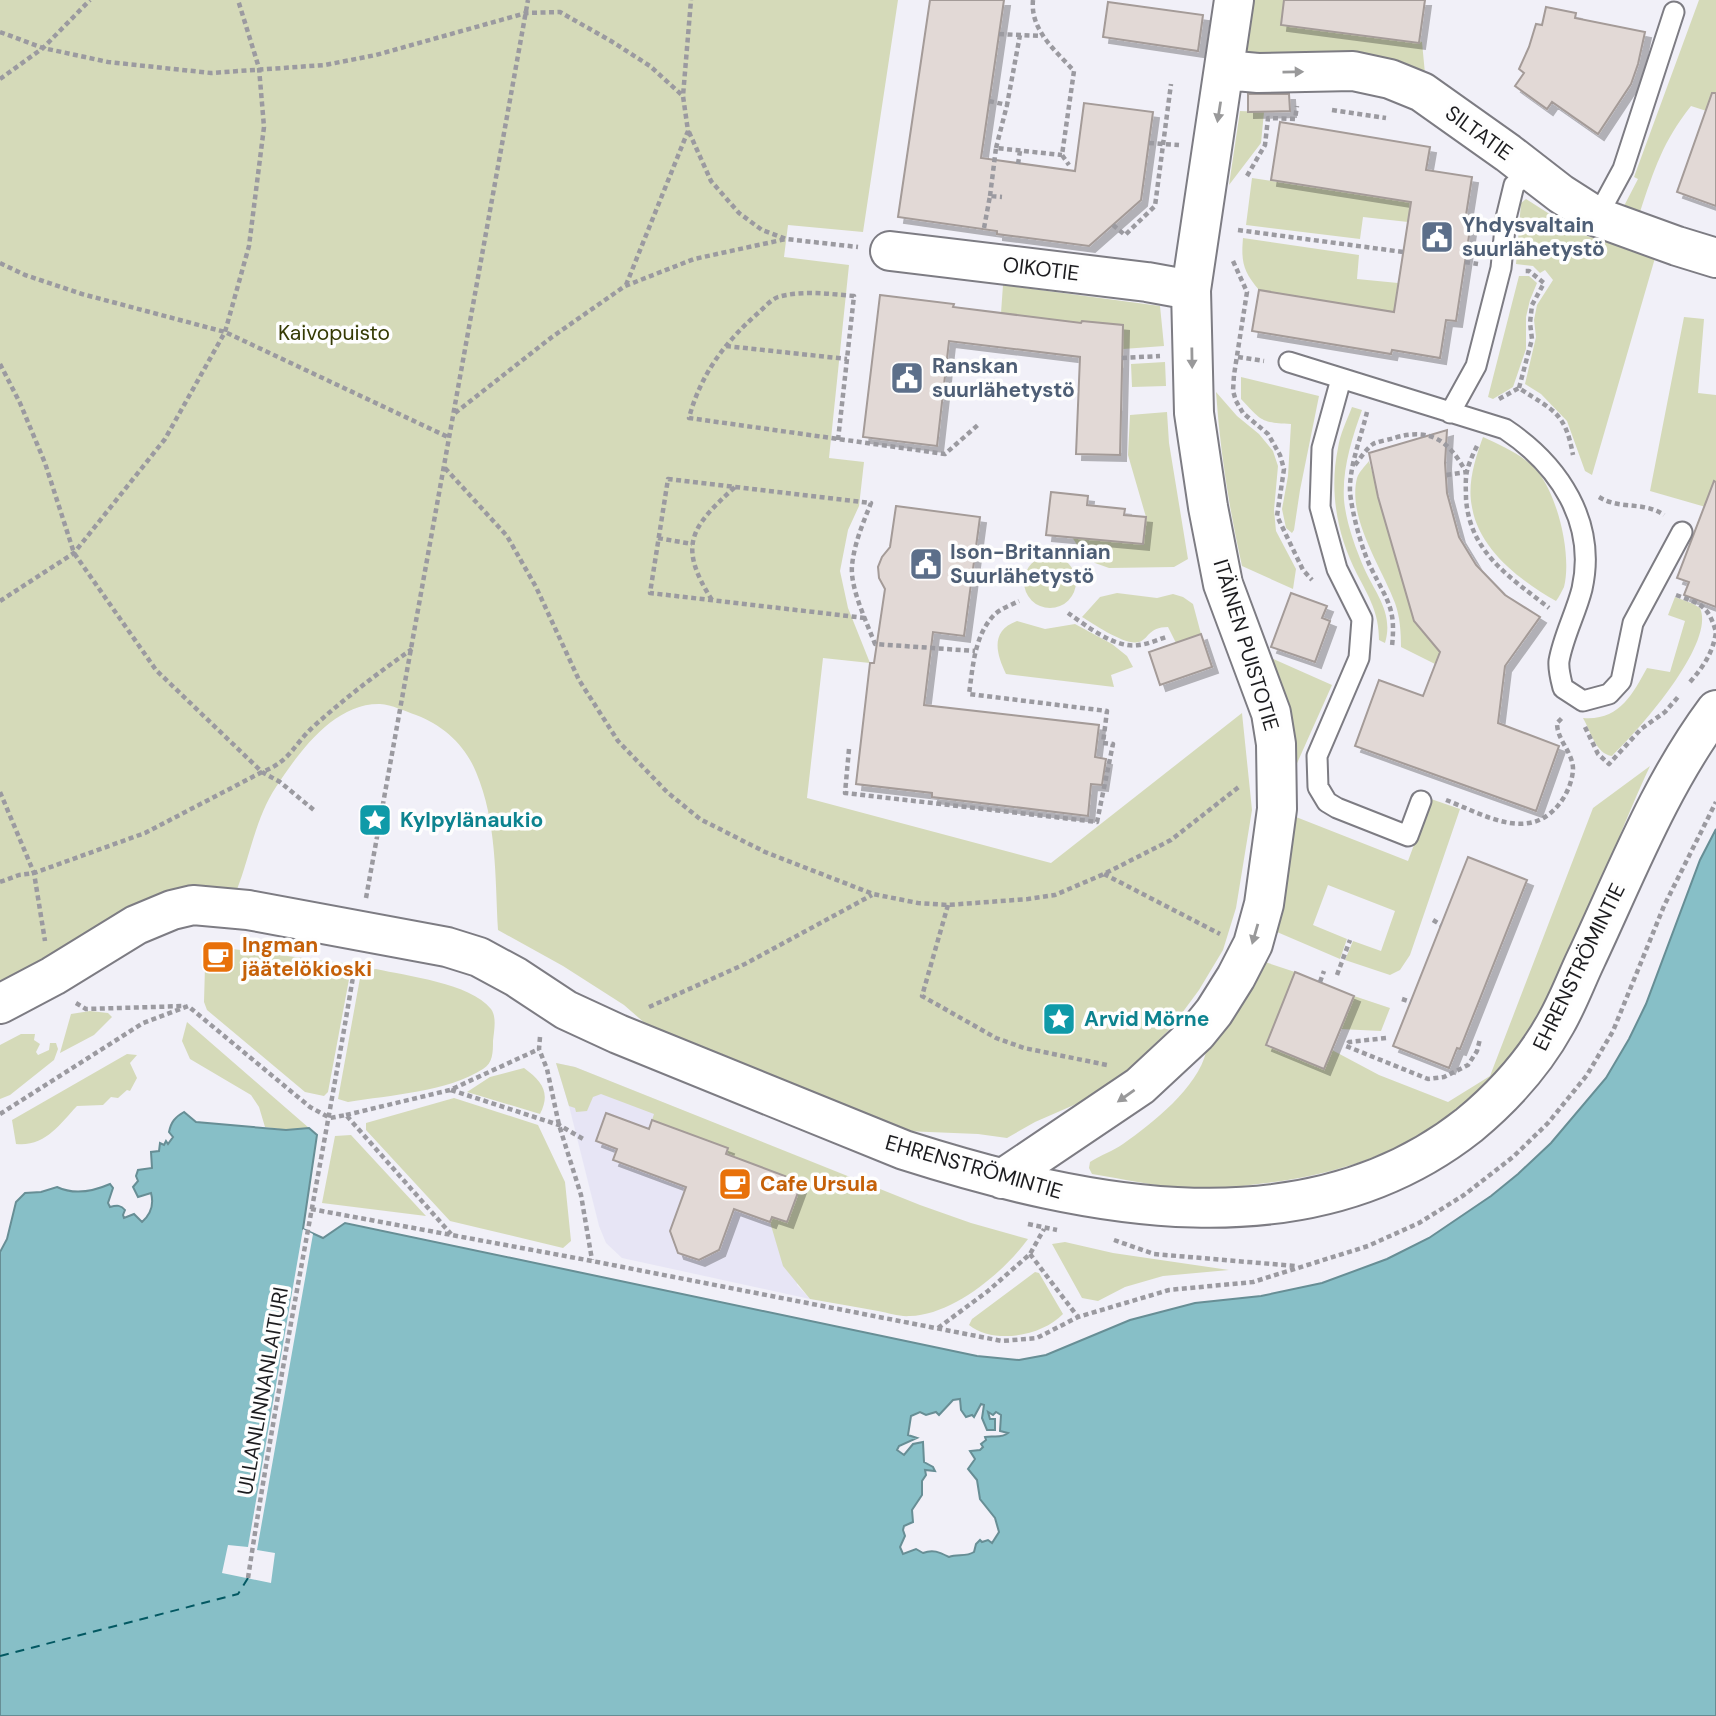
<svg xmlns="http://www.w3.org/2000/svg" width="1716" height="1716" font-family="'DM Sans',sans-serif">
<defs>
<filter id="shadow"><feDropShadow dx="6" dy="6" stdDeviation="0" flood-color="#0004"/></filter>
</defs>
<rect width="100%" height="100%" fill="#f1f0f8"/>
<path fill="#e7e5f5" d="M556,1063L575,1067L820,1166L797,1285L810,1299L622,1258L606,1243L599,1226L569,1106Z"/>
<path fill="#d5dab9" d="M0,0H898L863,232L788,225L784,257L849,265L829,458L864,462L859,506L848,530L840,571L848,608L870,663L823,658L807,798L1051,863L1242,713L1252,810L1236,908L1223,950L1199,990L1171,1028L1106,1091L1035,1122L1007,1138L978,1134L905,1131L802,1091L647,1025L624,1005L563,966L498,930C495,877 497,822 476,772C465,745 443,725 416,715C405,711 392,705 380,704C334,703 299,752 276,787C255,819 250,857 236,892L178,891L163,893L0,984Z
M1251,0H1284L1422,42L1425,74L1245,59Z
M1699,0H1716V114L1691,106C1663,141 1654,170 1640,212L1624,206L1638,179L1634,177Z
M1240,111L1264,112L1261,143L1229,185Z
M1252,178L1411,202L1408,222L1363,217L1360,239L1246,225Z
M1526,199L1581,234L1655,258L1592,475L1585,471L1567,421L1541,394L1525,384L1536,337L1534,320L1537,305L1553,280L1545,270L1540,273L1533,266L1516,264L1521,203Z
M1243,238L1359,255L1357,279L1398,283L1394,312L1259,290C1243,271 1241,262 1243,238Z
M1519,276H1529L1537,283L1530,300L1526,317V349L1513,387L1493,399L1488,397Z
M1003,285L1160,306L1164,346L1123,349V325L1082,321L1081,323L1001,313Z
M1684,317L1704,319L1698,393L1716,395V510L1650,491Z
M1165,362L1166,386L1132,387L1131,364Z
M1241,377L1319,396L1300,490L1294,530L1292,533L1286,528L1282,509L1288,476L1291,424C1260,422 1263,422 1241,399Z
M1216,392L1237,416L1259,434L1273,451L1278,466L1274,510L1276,531L1296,569L1293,589L1242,566C1229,508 1220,451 1216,392Z
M1352,407L1362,410C1352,438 1342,469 1344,500C1346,522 1355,547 1364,568C1375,593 1394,613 1385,643L1379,640C1379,613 1369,597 1357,574C1337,535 1329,491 1338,448C1340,434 1347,420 1352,407Z
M1167,412L1169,443L1188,559L1174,567L1109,568L1095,563L1081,551L1072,537L1143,544L1146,517L1128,455L1130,415Z
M1483,437C1502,446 1524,455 1538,472C1558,497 1572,555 1564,587C1562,591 1559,597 1556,601C1521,581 1479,550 1472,507C1467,484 1475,459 1483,437Z
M1369,461L1414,621L1440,652L1435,664L1401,647C1401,632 1400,617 1395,603C1382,568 1347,518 1357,478C1359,472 1365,466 1369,461Z
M1024 582a26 26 0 1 1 52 0a26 26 0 1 1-52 0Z
M1117,593L1157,598L1173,594L1183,597L1193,604L1201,634L1176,643L1168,627C1148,627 1148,640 1139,642C1125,646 1094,624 1082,617L1100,597Z
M1675,597C1683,600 1693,603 1700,608C1716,644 1637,732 1612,756C1596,754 1591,732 1583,718C1619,721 1632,695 1647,668L1670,672L1685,621L1668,615Z
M1017,621L1045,629L1075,624L1112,644L1127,656L1133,667L1111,675L1114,687L1006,674C996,653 990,631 1017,621Z
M1269,657L1332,685L1294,770L1293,723Z
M1650,766C1615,840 1591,918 1553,990C1491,1109 1398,1167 1266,1183C1241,1186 1212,1191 1187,1189C1155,1186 1123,1179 1092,1174L1089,1168L1090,1162C1101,1155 1113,1151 1123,1144C1152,1124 1198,1087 1206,1052C1208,1047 1206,1041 1206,1036L1259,960L1295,972L1266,1046L1324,1069L1332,1050L1379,1075L1448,1102L1490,1076L1593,808Z
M1431,799L1460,809L1410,955L1400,970L1390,975L1345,960L1353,941L1381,951L1395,911L1328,885L1313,925L1347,939L1340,959L1270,929L1283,889L1296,817L1408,861Z
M225,948L343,963L348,966L350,974L328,1092L324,1096L305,1092L207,1010L204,1002L205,966L229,961Z
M376,969C407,976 470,983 491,1009C497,1017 494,1031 493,1041C493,1052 493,1063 483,1069C447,1092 390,1095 348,1102L338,1099L360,978L368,970Z
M1354,996L1390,1008L1381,1031L1340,1029Z
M90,1011L108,1013L112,1017L94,1035L60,1053L71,1014Z
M187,1022L309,1128L286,1130L265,1127L259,1107L251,1095L190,1059L182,1041Z
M21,1034H35L34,1040L40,1044L36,1052L38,1055L49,1050L50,1043H56L58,1049L54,1060L10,1095L0,1099V1045Z
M127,1054L137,1055L130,1063L137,1078L130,1091L127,1090L118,1098L111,1097L103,1105L77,1106C59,1125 45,1147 16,1144L12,1120Z
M556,1063L575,1067L920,1205L971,1223L1028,1239C1004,1272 953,1315 910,1316C900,1317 889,1313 878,1311C856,1307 833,1303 810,1299L783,1266L770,1222L772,1217L787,1222L799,1187L783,1181L784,1176L726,1154L727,1148L652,1120L654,1114L601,1094L593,1097L587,1111L576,1112L575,1108L569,1106Z
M524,1068C542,1081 551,1093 540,1114L467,1092L490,1077Z
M454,1098L538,1125L565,1182L571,1241L563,1248L450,1221L366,1130V1123Z
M351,1135L426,1216L322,1203L335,1136Z
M1065,1242L1113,1253L1229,1270L1163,1276L1125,1287L1098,1301L1082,1298L1052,1244Z
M1035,1272L1039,1273L1063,1314C1042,1336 994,1345 969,1325L972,1319Z"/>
<path fill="#87bfc7" stroke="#678e95" stroke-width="2" fill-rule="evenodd" d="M1716,829V1716H0V1252L7,1239L16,1202L25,1193L41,1192L57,1187C74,1195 94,1191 110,1184L113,1188L108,1203L110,1207C117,1205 121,1205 125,1210L123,1215L124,1218L134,1214L142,1222C151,1214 154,1204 151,1193L138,1197L133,1187L138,1181L136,1176L138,1170L152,1168L151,1152L159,1151L160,1143L164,1145L166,1141L168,1144L173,1137L169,1132C171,1122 175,1117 184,1112L196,1122L286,1130L309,1128L317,1135L303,1229L323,1238L345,1223L977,1356L1019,1360L1046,1355L1130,1320L1195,1303L1261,1296L1322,1283L1387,1259L1429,1238L1491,1196L1518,1174L1551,1143L1606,1078L1629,1039L1646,1004L1700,860ZM960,1399L961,1410L966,1417L972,1415L974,1417L981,1404L984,1405L982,1418L987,1430H995V1419H990L988,1412L993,1415L996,1412L1001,1415L1000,1431L1008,1433C1001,1439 993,1435 985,1437L986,1440L981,1444L983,1447L980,1450L970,1451L975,1459L968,1469L977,1480L980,1499L995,1518L999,1532L992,1543L988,1540L982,1542L980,1540L976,1544L974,1552C966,1557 958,1554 949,1557C939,1552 933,1549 923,1553L916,1549L903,1554L900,1547L905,1536L903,1530L904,1526L913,1522L912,1510L922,1495V1481L926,1475L925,1470L935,1471L933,1467L924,1462L923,1442L913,1444L904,1455L897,1450L899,1446L917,1438L908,1435L911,1416L920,1412L926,1415L936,1412L939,1415L953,1400Z"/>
<path fill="#f1f0f8" d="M303,1229L313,1234L257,1550L275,1553L271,1583L222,1573L228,1545L248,1547Z"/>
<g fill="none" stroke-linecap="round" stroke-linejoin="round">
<path stroke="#035862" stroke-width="2" stroke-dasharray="9 7" stroke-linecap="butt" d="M0,1656L238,1594L248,1578"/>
</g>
<path fill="#e2d9d6" stroke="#a49b98" stroke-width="2" filter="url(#shadow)" d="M930,0H1004L981,158L1075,171L1084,103L1153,112L1141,200L1089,246L997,234V231L898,217Z
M1284,0H1425L1419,43L1281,25Z
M1108,2L1203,15L1198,51L1103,37Z
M1546,7L1576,13L1575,18L1645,32L1638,64L1631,84L1598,134L1552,102L1547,109L1515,86L1524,73L1519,69L1529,47L1536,24L1542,25Z
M1712,93H1716V206L1677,192Z
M1248,94H1289L1290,111L1248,112Z
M1280,122L1430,147L1426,170L1472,177L1466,215L1472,216L1456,321L1446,320L1440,358L1392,350L1391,354L1252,331L1259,290L1394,312L1411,202L1271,180Z
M880,295L954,304L953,307L1081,323L1082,321L1123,325L1120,455L1076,454L1080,357L949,341L937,446L863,437Z
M1447,430L1445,463L1447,493L1459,537L1476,565L1505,595L1540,617L1505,666L1498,723L1559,746L1536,811L1355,746L1379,680L1423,696L1440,652L1414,621L1378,497L1369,453Z
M1714,481L1716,482V607L1684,595L1689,582L1677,578Z
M1051,492L1088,496L1087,505L1125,509L1124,515L1146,517L1143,544L1046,535Z
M896,506L980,517L964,636L933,632L924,705L1099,725L1095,757L1106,759L1102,785L1091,784L1088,816L932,797V793L856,784L870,663H874L885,589L879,578L878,567L882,557L890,547Z
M1291,593L1327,606L1322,618L1330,621L1315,662L1271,647Z
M1201,634L1212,667L1160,685L1149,652Z
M1468,857L1527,880L1460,1049L1457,1048L1449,1068L1393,1046Z
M1295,972L1354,996L1324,1069L1266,1045Z
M606,1113L649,1129L652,1120L728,1148L726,1154L785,1176L783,1181L800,1187L787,1222L772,1217L770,1222L734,1209L719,1250L699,1260L678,1253L670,1231L686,1187L613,1160L617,1149L596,1141Z"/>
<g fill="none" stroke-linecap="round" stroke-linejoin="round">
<defs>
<path id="service" d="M1597,217L1623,169L1674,12
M1289,362L1505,429C1559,465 1597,522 1582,589C1576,613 1563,637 1559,661C1558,669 1561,680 1563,688L1583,701L1609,694L1621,681L1633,623L1682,532
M1341,379L1322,448L1320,507L1337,569L1362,619L1359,658L1317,756L1318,787L1327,802L1337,808L1408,836L1421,801
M1450,413L1476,366L1501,268L1506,218L1514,185L1531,172"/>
<path id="minor" d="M1225,70L1258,73L1353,71L1390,79L1422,92L1508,153L1561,194L1597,217L1677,246L1716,258
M890,251L1147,282L1191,290
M0,1004L53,976L136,925L172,910L193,905L248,910L447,947L479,957L516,977L566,1010L618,1034L904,1150C1086,1208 1306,1254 1469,1125C1504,1096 1534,1063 1556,1023C1568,1002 1576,980 1586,959C1626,874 1660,785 1716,710
M1002,1179L1140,1086L1197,1033L1214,1012L1236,977L1253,944L1264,904L1277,809L1276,744L1271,713L1223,584L1208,507L1194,413L1191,290L1234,0"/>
</defs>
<use href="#service" stroke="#7d7c83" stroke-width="23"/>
<use href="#minor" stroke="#7d7c83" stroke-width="42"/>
<path stroke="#9b9aa0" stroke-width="4.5" stroke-dasharray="5 3.5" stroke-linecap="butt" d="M1033,0C1030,30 1055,50 1074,71L1062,155L1069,165
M0,32L43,48L108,62L211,73L325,65L376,55L526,13L560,12L611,41L650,66L683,96
M999,34L1042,36
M0,79L43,48L90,0
M989,101L1007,105L1020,35
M1332,110L1386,118
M689,132L711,181L739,213L762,230L786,239L858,247
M1149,143L1179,145
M996,148L1007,105
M1018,164L1020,151
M1247,176L1265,145L1268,118L1295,119L1297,106
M990,196L996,148L1062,155
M1113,225L1125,235L1155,206L1171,84
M984,228L990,196L1002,197
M1238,230L1403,252
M1233,261L1247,292L1234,375L1233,391L1236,401L1243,413L1268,434L1280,455L1284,469L1277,516L1303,570L1312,580
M1465,262L1478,264
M0,263L25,275L82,294L225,332L450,438
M626,285L688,131L683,96L691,0
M726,346L847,359
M1238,357L1264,361
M1122,358L1160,356
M0,364L20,403L45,463L74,553L156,670L262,772L280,782L315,811
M1519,388L1532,339L1530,323L1532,305L1544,283L1529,271H1525
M1499,399L1519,388C1553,411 1565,411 1573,455
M1367,412C1361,437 1349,467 1350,492C1352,513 1362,551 1372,570C1388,602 1396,609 1392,646
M455,413L552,337L625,286L694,259L786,239
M838,440L854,296C829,294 802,290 778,297C770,300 763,309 757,314C724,343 700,376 689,418L945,454L979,424
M1477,446C1473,454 1469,463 1467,471C1465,480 1466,490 1466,499C1470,553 1510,577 1549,608
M1355,465C1360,459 1366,449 1373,444C1379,441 1388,440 1394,438C1431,427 1449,441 1466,472L1446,475
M445,468L507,536L536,587L579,680L618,741L667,792L700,819L765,852L873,894L918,903L948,905L1028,899L1055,895L1104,874L1171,840L1240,786
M1599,497C1620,510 1644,501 1664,515
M658,538L692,544
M973,574L1015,578
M1676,595C1701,604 1708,605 1716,632
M712,600C677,545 691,527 735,487
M0,601L74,553L165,439L225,332L249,246L264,127L259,68L238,0
M1068,613C1087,626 1115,649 1139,645C1148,644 1157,640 1166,637
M865,618L650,593L668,479L871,503C863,523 854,544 852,566C850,588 867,623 875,644L975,651
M1690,682C1703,667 1713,653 1716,632
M1585,727L1598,754L1609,764L1641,729L1665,712L1678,697
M849,749L845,793L1097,822L1113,744L1103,743L1107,711L969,694C973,667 974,636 994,615C1000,609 1011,605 1019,601
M0,792L34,873L45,941
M1446,800C1483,814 1529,844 1560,803C1567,794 1573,780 1573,768C1572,751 1557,740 1557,723L1563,717
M1104,874L1220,934
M0,882L19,875L34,873L145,833L262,772C291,761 293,745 314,726C345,698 378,673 412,649
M366,898L528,0
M948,905L922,996L996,1038L1024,1048L1107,1065
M1433,920L1441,925
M1337,975L1350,940
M1320,982L1324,971
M1402,999L1411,1002
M76,1003L86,1009L185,1006
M649,1007L745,964L872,895
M540,1037L539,1049L547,1069L559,1125L581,1195L592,1260
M1386,1038L1349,1042L1346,1046L1428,1079L1444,1077L1468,1065L1477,1051L1480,1039
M451,1090L559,1125L585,1140
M0,1114L143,1023L188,1006L310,1107L330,1118L346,1115L451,1234
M346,1115L450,1090L539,1049
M311,1209L592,1261L1002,1341L1037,1338L1078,1317L1169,1290L1253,1282L1368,1246L1419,1223L1464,1195L1513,1157L1548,1123L1587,1075L1613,1031L1664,906L1716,802
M1028,1224L1057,1230
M1114,1240L1154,1254L1295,1266
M1030,1254L1078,1317
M938,1328L988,1291L1030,1254L1044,1229
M248,1578C279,1373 321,1170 355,965"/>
<use href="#service" stroke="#fff" stroke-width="19"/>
<use href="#minor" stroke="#fff" stroke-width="38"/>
</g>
<defs><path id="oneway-solid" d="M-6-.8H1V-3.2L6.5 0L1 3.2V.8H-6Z" transform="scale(1.75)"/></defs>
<g fill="#99999a">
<use href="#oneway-solid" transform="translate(1293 72) rotate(-1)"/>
<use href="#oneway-solid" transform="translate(1219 112) rotate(99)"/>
<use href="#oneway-solid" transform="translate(1192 358) rotate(89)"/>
<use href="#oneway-solid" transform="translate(1255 934) rotate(106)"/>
<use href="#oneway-solid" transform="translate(1126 1096) rotate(145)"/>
</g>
<defs>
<symbol id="civic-square" viewBox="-11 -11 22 22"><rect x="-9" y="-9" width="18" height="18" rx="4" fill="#5c6f8a" stroke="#fefefe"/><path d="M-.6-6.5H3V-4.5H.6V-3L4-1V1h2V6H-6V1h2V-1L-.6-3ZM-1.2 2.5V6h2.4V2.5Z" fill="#fff"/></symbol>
<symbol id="sight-square" viewBox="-11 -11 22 22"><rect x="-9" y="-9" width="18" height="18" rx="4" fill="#0f9aa8" stroke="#fefefe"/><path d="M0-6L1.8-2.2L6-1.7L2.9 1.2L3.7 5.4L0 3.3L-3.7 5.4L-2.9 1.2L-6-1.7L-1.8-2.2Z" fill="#fff"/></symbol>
<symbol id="cafe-square" viewBox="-11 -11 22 22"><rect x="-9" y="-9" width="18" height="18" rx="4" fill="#e8710a" stroke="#fefefe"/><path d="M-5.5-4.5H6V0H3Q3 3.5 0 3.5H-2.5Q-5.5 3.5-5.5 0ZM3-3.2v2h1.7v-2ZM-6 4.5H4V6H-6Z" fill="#fff"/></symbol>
</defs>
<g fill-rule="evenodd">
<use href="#civic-square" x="1418" y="218" width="38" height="38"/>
<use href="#civic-square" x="888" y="359" width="38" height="38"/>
<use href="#civic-square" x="907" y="545" width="38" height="38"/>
<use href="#sight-square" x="356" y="801" width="38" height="38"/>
<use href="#cafe-square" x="199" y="938" width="38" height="38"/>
<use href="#sight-square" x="1040" y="1000" width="38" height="38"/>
<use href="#cafe-square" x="716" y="1165" width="38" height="38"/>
</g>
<g text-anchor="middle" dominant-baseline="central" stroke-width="7" stroke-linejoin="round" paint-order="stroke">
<g font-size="21" fill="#1c1c1f" stroke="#fefefe">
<text transform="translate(1479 133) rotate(36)">SILTATIE</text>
<text transform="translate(1041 269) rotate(7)">OIKOTIE</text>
<text transform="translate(1246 645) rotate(73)">ITÄINEN PUISTOTIE</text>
<text transform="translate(1579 967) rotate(-64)">EHRENSTRÖMINTIE</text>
<text transform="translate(974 1167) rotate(16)">EHRENSTRÖMINTIE</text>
<text transform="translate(263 1391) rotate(-80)">ULLANLINNANLAITURI</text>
</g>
<g font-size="21" font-weight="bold" fill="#4e5e75" stroke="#fefefe" text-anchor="start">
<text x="1462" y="225">Yhdysvaltain<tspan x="1462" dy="24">suurlähetystö</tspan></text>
<text x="932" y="366">Ranskan<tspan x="932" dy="24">suurlähetystö</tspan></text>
<text x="950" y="552">Ison-Britannian<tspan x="950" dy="24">Suurlähetystö</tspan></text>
</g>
<g font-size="21" fill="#353a04" stroke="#fefefe">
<text x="334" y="333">Kaivopuisto</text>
</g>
<g font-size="21" font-weight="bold" fill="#0d838f" stroke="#fefefe" text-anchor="start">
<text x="400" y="820">Kylpylänaukio</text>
<text x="1084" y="1019">Arvid Mörne</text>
</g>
<g font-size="21" font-weight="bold" fill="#c56008" stroke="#fefefe" text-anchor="start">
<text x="242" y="945">Ingman<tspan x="242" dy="24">jäätelökioski</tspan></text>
<text x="760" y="1184">Cafe Ursula</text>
</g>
</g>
</svg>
